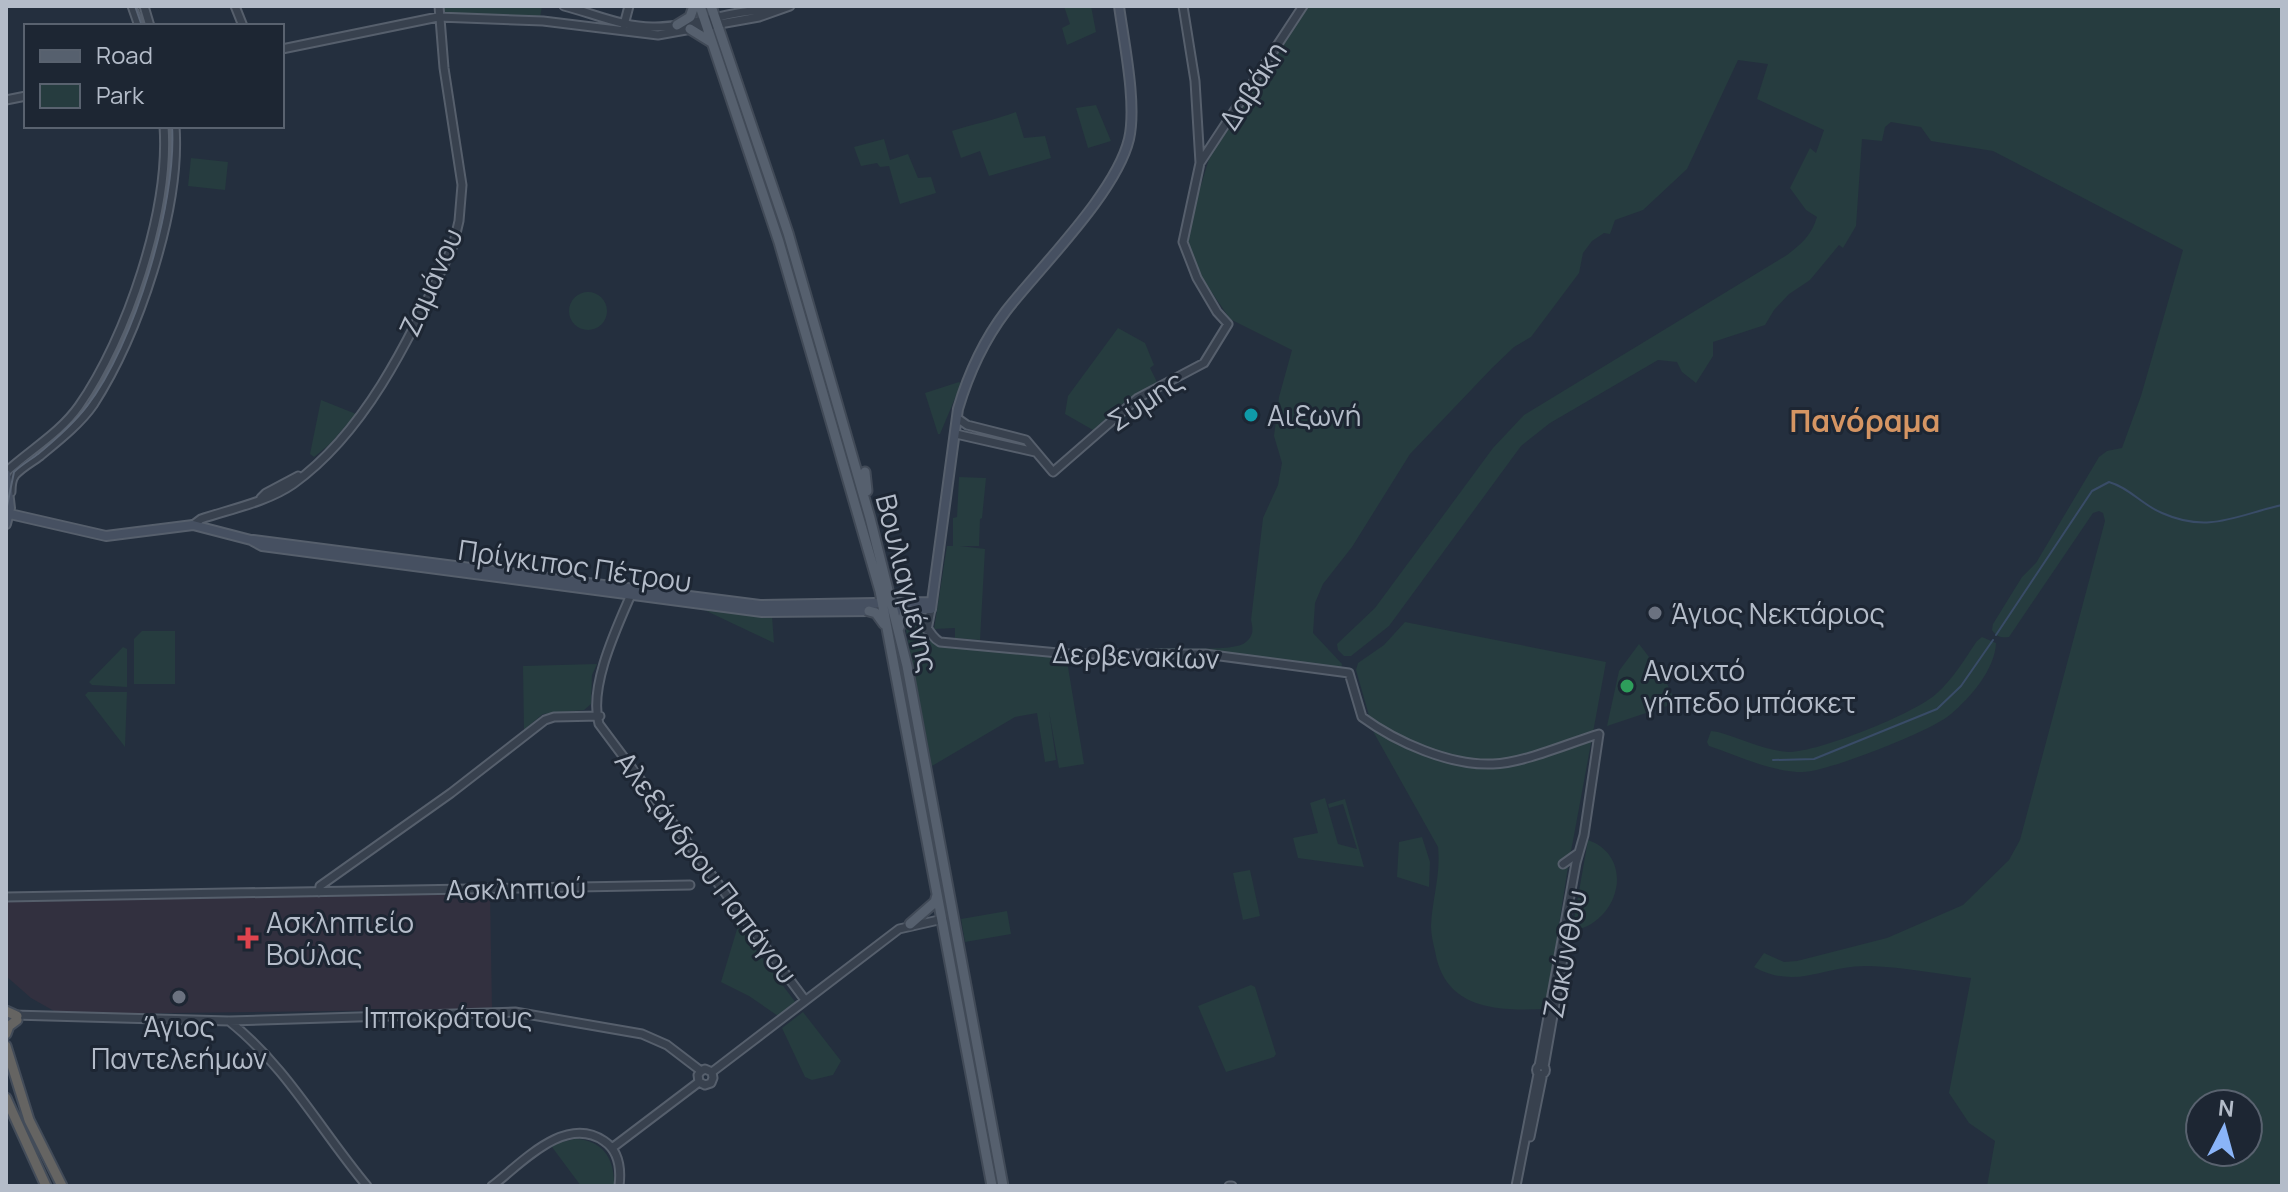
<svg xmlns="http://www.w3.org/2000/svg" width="2288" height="1192" font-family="Manrope,sans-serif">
<rect width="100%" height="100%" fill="#242f3e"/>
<path fill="#32303f" d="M490,892L492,1009L88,1014L54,1011L31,998L6,976V900Z"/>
<path fill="#263c3f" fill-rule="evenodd" d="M442,6H542L540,18L440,14Z
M1064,6H1091L1096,32L1067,45L1062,28L1070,24Z
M1307,6H2282V1186H1987L1995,1141L1969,1123L1949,1093L1971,978C1938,974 1904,967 1870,966C1826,964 1797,991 1754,967L1764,953L1784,962L1797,961L1887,938L1963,905L2009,860L2020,840L2105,521L2103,513L2099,511L2093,513L2009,637C2001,638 1997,637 1992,630L1993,624L2022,577L2036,563L2099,457L2107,451L2122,448L2141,396L2183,250L1993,151L1931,141L1921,127L1891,122L1885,127L1882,141L1862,139L1856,226L1843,248L1839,245L1810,280L1789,294L1774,310L1765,325L1713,342V356L1696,383L1682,372L1677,362L1658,360L1550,423L1521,446L1389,626L1351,656H1344L1338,650L1337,644L1375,608L1493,448L1524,415L1787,255C1801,244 1812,235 1817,217L1806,210L1790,188L1810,148L1816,153L1824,130L1757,99L1768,64L1738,60L1687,169L1643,210L1615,220L1610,234L1604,233L1592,241L1583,253L1579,273L1531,337L1514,347L1492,368L1410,454L1352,547L1323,584L1315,603L1313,633L1342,664L1341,669L1212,651L1130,652C1153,643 1231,655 1246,642C1254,635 1253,629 1251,620L1263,518L1278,485L1282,463L1274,436L1279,397L1292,350L1230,319L1204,281L1188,246V234L1190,221L1209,159ZM2200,1104H2248V1152H2200Z
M1096,105L1111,141L1088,148L1076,108Z
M1016,112L1024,138L1045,136L1051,158L989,176L980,151L961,158L952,131C973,124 995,120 1016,112Z
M747,126L782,227L864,511L855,490L780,231Z
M884,139L890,160L908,154L918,178L931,177L936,193L900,204L889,166L880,167L877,163L861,166L854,147Z
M191,158L228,162L225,190L188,186Z
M569 311a19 19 0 1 1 38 0a19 19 0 1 1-38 0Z
M1118,328L1145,343L1154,365L1150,368L1157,382L1127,400L1093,430L1065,414L1068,396Z
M959,382L961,384L940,434H938L925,393Z
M321,400L356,414L330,444L314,457L310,454Z
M959,477L986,478L982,518L980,519L979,546H960L985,549L980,640L955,638V628L934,629L947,546H953V518L957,517Z
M698,607L772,616L774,643Z
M915,615L927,637L937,645L1063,657L1067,661L1084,764L1059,768L1049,711L1056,760L1045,762L1037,713L1015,717L932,766L905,625L908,617Z
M1405,622L1606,662L1567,873L1546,1009C1497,1011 1445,1010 1435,951C1433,943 1431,934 1431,926C1432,899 1441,875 1438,847L1374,733L1356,670L1358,663L1384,645Z
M142,631H175V684H134V639Z
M1982,637L1996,643C1995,669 1971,697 1951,714C1934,730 1827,772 1803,772C1771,772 1739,756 1709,746L1707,742L1711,731L1718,732C1740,738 1766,751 1789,752C1818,752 1914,714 1936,694C1953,679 1964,660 1977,641Z
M1639,644L1663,675L1676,703L1607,726L1619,671Z
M123,647L127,649V687L92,685L89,682Z
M597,664L592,675L591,704L584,710L543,714L524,730L523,666Z
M88,692H127L125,747L85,695Z
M1325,798L1338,844L1357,849L1343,804L1329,808L1328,804L1345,799L1364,867L1298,858L1293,838L1318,833L1310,803Z
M1422,837L1430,862L1429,887L1397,877L1399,842Z
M1588,840C1636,857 1620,923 1572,931Z
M1250,870L1260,916L1243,920L1233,873Z
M1007,911L1011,934L965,942L961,919Z
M738,926L796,1003L778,1016L749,996L721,982Z
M1251,985L1255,987L1276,1054L1274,1057L1226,1072L1198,1006Z
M803,1012L841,1061L833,1075L812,1080L805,1077L782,1028Z
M575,1139C603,1140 615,1159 614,1186H581L552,1147L557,1143Z"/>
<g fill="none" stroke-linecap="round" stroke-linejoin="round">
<path stroke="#394c67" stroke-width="2" d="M1996,635L2092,491L2109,482C2130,488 2142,505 2162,513C2209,534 2237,515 2282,505
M1773,760L1814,759L1937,709L1961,686L1993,640"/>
<defs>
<path id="tertiary" d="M132,6L139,26
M144,6L150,26
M235,6L243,26
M564,6C592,13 625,28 655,27C694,27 732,9 771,10
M624,25L629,6
M282,49L438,17L543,21L658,35L759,17L790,6
M6,100L26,96
M1200,163L1303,6
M957,418L967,425L1026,440L1053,472L1138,398L1204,363L1228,324L1217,312L1197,278L1183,242L1200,163L1195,81L1183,6
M956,434L1035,452
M6,472C30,450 60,433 79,406C127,337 170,210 164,126
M11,492C11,486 11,480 15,475C22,467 32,462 40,456C57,442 80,424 93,405C138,335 181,210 175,126
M261,498L266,493L298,476
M193,525L201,519C231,509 267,502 293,484C370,429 413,330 453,246L459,221L462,185L444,68L439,6
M633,590C618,625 588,686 599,724L805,1000
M913,610C926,617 926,634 940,642L1069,654H1205L1349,673L1362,717C1396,742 1450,766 1493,764C1524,763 1569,743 1599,734L1584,835L1576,863L1539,1066
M927,630L931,609
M1563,864L1577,854
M319,892L320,886L451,793L545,720L554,717L600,716
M6,897L690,885
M13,1015L229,1021L515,1012L642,1034L667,1045L701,1071
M229,1021C286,1066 321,1131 367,1186
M1536.5 1070a4.5 4.5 0 1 1 9 0a4.5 4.5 0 1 1-9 0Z
M1544,1067L1565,947
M701,1071L705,1069L712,1072L899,929L943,919
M699,1082L705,1085L711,1083L713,1078L712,1072
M1530,1137L1542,1078
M612,1148L699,1082L698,1075L701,1071
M492,1186C521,1164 565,1114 604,1141C619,1151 621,1170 619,1186
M1229,1186H1232
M1516,1186L1538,1074"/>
<path id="secondary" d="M6,474L10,508L6,524
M10,514L106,536L193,525L251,540L262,546L762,612L874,611
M253,540L760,605L931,602
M888,610L931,609L958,409C968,375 984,340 1006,311C1041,266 1116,193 1129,139C1137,104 1124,43 1119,6"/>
<path id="primary" d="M700,6L779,242L880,591L992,1186
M711,6L788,233L870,518L907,666L1003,1186
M677,25L690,17L694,6
M690,29L711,42
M865,472L867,491
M869,611L876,613L884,624
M899,628L904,615L910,610
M910,924L935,902L937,895"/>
<path id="trunk" d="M6,1011L17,1016
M6,1034L9,1026L17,1020
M6,1046L29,1120L62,1186
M6,1098L46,1186"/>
</defs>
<use href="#tertiary" stroke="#565f6c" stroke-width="11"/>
<use href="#secondary" stroke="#565f6c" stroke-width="12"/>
<use href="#primary" stroke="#414a57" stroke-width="13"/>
<use href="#trunk" stroke="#434c59" stroke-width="13"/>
<use href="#tertiary" stroke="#38414e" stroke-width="7"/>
<use href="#secondary" stroke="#465061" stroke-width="8"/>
<use href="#primary" stroke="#56606e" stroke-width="9"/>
<use href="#trunk" stroke="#656462" stroke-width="9"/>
<path stroke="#5a6575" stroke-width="2" d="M135,6L142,26
M6,511L14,472C21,465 30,460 38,454C55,440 74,423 87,406C134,345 177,203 172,126"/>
</g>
<circle fill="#0f9aa8" stroke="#1d2633" stroke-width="3" cx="1251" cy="415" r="8"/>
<g fill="#6b7280" stroke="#1d2633" stroke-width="3">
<circle cx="1655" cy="613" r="8"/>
<circle cx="179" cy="997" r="8"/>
</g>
<circle fill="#2e9e5b" stroke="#1d2633" stroke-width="3" cx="1627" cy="686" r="8"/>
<path fill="#e0444e" stroke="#1d2633" stroke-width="3" d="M244 926h8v8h8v8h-8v8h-8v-8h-8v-8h8z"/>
<g text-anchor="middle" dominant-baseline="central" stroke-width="6" stroke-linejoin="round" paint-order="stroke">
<g font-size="28" fill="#b4bcc9" stroke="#1d2633">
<text transform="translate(1252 85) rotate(-57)">Δαβάκη</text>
<text transform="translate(430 282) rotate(-66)">Ζαμάνου</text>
<text transform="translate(1145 400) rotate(-34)">Σύμης</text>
<text transform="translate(575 565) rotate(8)">Πρίγκιπος Πέτρου</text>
<text transform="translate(908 583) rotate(76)">Βουλιαγμένης</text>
<text transform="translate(1136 655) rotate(2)">Δερβενακίων</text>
<text transform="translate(707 867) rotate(53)">Αλεξάνδρου Παπάγου</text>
<text transform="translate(516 888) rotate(-1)">Ασκληπιού</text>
<text transform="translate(1564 954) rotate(-79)">Ζακύνθου</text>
<text x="448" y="1017">Ιπποκράτους</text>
</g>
<g font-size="28" fill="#b4bcc9" stroke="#1d2633" text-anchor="start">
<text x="1267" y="415">Αιξωνή</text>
<text x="1671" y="613">Άγιος Νεκτάριος</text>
<text x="1643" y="670">Ανοιχτό<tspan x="1643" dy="32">γήπεδο μπάσκετ</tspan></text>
<text x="266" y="922">Ασκληπιείο<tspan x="266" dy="32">Βούλας</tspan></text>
<text x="179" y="1026" text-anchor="middle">Άγιος<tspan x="179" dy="32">Παντελεήμων</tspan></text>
</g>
<g font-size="30" font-weight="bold" fill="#d59563" stroke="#1d2633">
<text x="1865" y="420">Πανόραμα</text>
</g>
</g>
<rect width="2288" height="1192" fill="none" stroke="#b4bcc9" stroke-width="16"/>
<rect x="24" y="24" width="260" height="104" fill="#1d2633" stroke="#59626f" stroke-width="2"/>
<rect x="40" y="50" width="40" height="12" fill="#56606e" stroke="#59626f" stroke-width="2"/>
<text x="96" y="64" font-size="24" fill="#b4bcc9">Road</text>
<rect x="40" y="84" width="40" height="24" fill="#263c3f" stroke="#59626f" stroke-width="2"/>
<text x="96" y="104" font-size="24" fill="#b4bcc9">Park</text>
<g transform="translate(2224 1128) rotate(6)"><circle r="38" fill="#1d2633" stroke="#59626f" stroke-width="2"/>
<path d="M0-6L14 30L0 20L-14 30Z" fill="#8ab4f8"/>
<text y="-12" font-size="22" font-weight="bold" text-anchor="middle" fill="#b4bcc9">N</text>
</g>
</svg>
